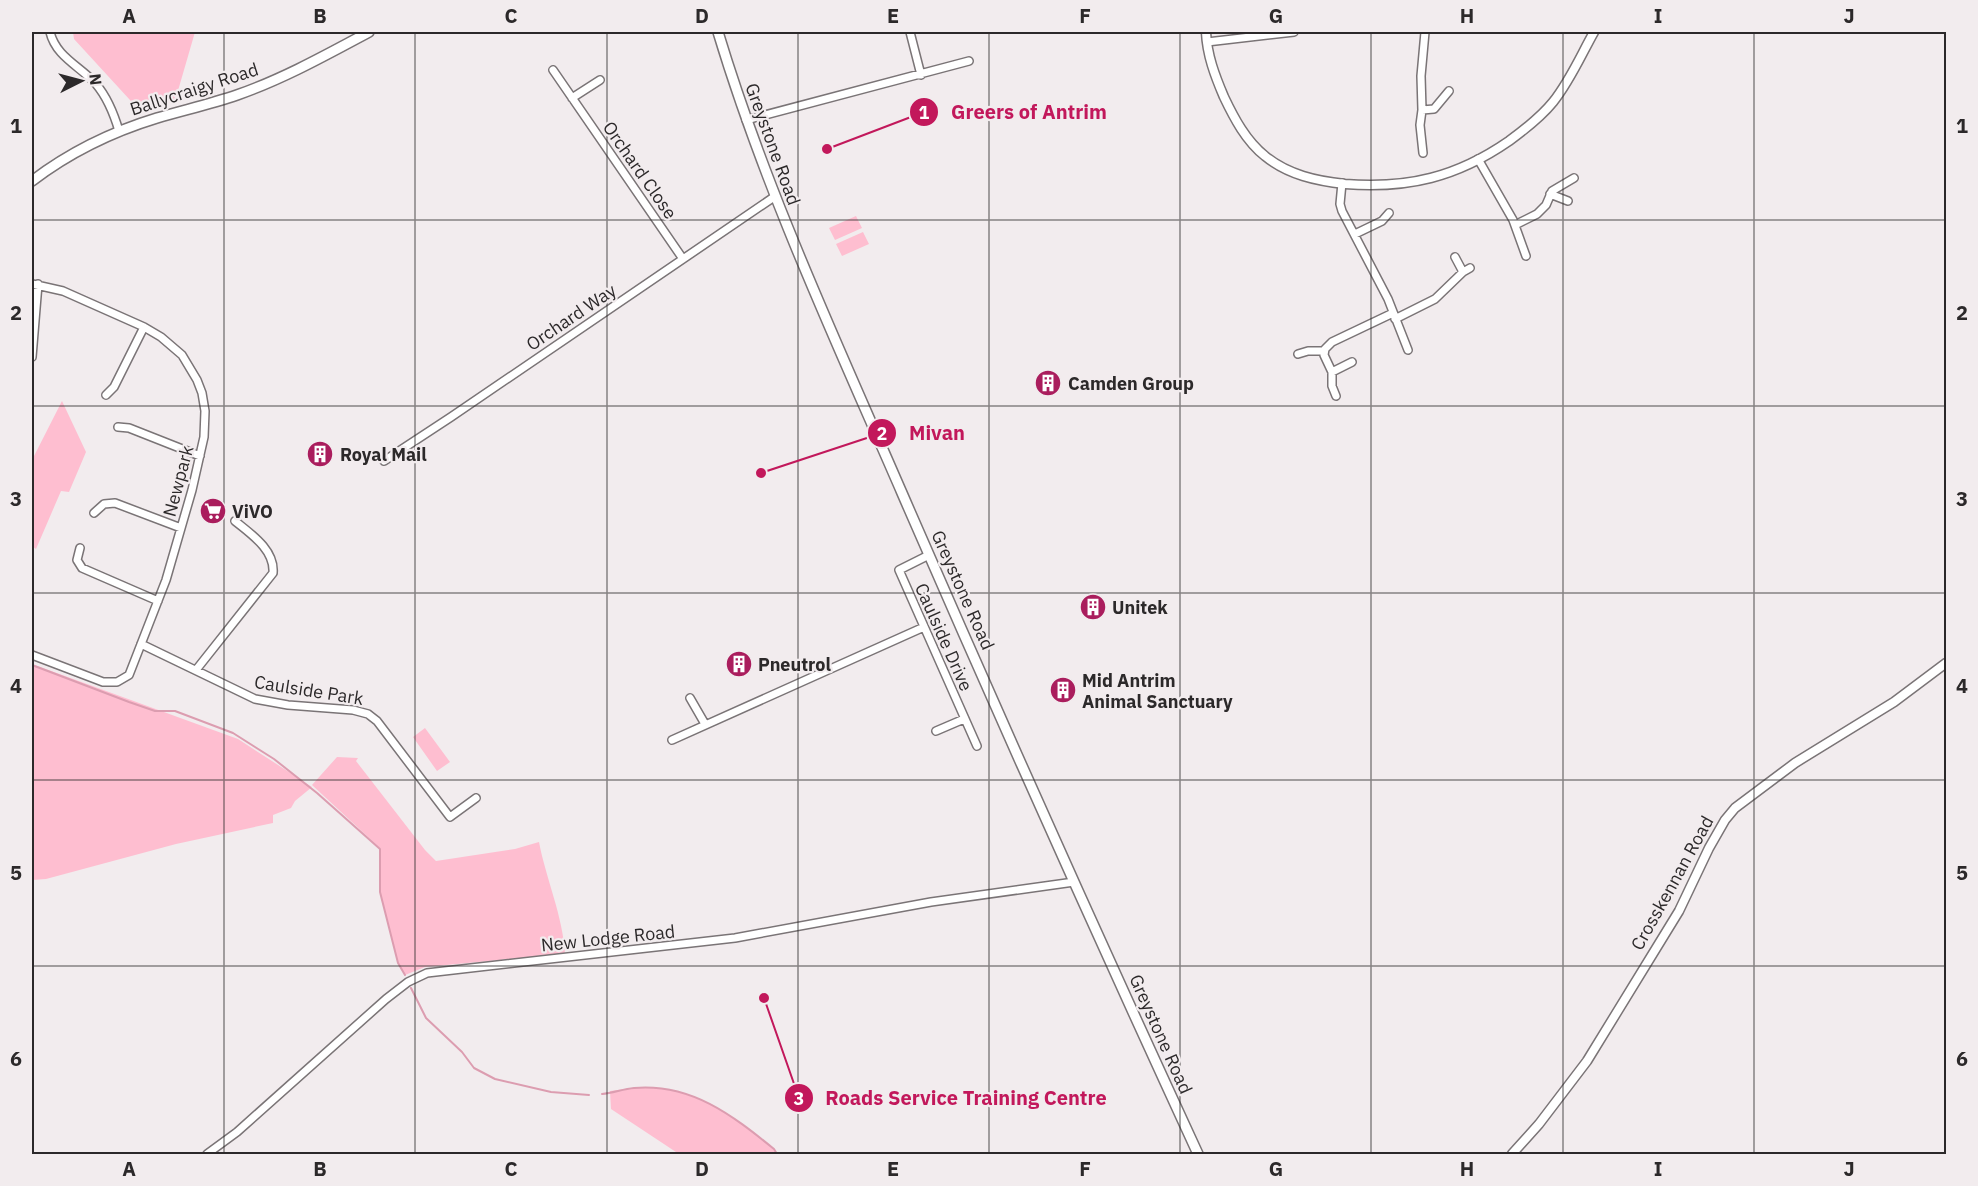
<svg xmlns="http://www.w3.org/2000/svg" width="1978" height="1186" font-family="'IBM Plex Sans',sans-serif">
<rect width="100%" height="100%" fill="#f2ecee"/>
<path fill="#febed0" d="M73,32H195L175,101L141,112L74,39Z
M856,216L862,228L835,240L829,228Z
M863,232L869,244L842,256L836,244Z
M62,401L86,452L69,492L61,491L36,549L32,546V460Z
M32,664L238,739L312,787L295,801L291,808L273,815V823L176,844L46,879L32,880Z
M425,728L450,762L437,771L413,737Z
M337,757L358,758L356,761L425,850L436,861L515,849L539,842C546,879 563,916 565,954L425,967L405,975L398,963L380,892L381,849L312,785Z
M633,1088C643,1088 655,1087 665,1089C708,1096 741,1122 774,1149L777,1154H679L611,1109L610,1091Z"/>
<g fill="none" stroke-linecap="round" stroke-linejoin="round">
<path stroke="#dc9db0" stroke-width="2" d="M32,665L129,702L155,711H175L233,733L274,759L317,793L380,849V892L398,963L405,975
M411,988L426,1018L462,1052L474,1068L495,1079L551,1092L589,1095
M602,1094C613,1093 623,1089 634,1088C691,1083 732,1115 774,1149L777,1154"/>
<defs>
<path id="minor" d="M50,32C56,57 80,66 96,84C107,97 114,114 119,131
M910,32L921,75
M1207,42L1294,32
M553,70L683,259
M572,98L600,80
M1422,110L1434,109L1449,91
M746,120L969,61
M1423,153L1420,125L1422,110L1421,76L1425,32
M1478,159L1513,220L1526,256
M1342,183L1340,204L1342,211L1388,299L1408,350
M1550,194L1568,201
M1515,225L1537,214L1546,205L1552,191L1574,178
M1355,234L1382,221L1389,213
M1455,257L1463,272
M32,284L63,291L144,327L161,337L182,355L197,380L202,393L205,411L204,437L192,490L166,580L129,675L117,682H103L32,655
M1395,319L1435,299L1463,272L1470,268
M1298,354L1308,351H1324
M32,357L38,284
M1332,372L1352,362
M106,395L114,387L144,327
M1336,396L1332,386V372L1324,355L1325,349L1332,342L1393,313
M118,427L129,428L200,456
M384,461L451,417L774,197
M94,513L104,504L115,503L181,528
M80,548L77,560L82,568L158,601
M929,555L899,570L977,746
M141,644L255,699L288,705L353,710L368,714L377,721L450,817L476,798
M196,670L273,573C275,550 251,534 235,521
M690,698L705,724
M936,731L964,719
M672,740L924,627
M207,1154L237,1132L386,999L408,982L427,973L735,938L931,902L1074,882"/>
<path id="tertiary" d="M1206,32C1207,55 1215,76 1224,97C1234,118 1246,141 1265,156C1288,175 1317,181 1345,184C1408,189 1457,177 1509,141C1524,130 1541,117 1553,102C1570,81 1581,55 1594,32
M1512,1154L1539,1124L1587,1061L1679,911L1709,848L1725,820L1735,808L1795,763L1894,702L1946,663"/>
<path id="secondary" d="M718,32C766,191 836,341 902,493C998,714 1097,935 1198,1154
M32,181C70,152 111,132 157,118C184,110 211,104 237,95C283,79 326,55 369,32"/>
</defs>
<use href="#minor" stroke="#7a7476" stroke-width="10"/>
<use href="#tertiary" stroke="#7a7476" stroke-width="11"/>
<use href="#secondary" stroke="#7a7476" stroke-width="12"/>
<use href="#minor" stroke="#fff" stroke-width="7"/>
<use href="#tertiary" stroke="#fff" stroke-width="8"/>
<use href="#secondary" stroke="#fff" stroke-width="9"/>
</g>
<path fill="none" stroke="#2c292a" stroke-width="1.5" stroke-opacity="0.55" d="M224,32V1154M415,32V1154M607,32V1154M798,32V1154M989,32V1154M1180,32V1154M1371,32V1154M1563,32V1154M1754,32V1154M32,220H1946M32,406H1946M32,593H1946M32,780H1946M32,966H1946"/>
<defs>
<symbol id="building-disc" viewBox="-11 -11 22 22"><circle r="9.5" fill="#aa1d5d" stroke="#f2ecee"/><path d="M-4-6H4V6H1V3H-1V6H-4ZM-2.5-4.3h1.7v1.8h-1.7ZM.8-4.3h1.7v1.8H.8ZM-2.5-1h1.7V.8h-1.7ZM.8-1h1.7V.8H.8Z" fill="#fff"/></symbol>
<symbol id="supermarket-disc" viewBox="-11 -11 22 22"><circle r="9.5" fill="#aa1d5d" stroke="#f2ecee"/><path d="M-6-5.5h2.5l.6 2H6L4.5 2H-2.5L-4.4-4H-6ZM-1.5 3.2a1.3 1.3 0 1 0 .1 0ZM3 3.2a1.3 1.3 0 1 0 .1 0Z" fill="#fff"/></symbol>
</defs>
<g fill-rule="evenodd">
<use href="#building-disc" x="1033" y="368" width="30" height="30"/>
<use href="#building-disc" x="305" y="439" width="30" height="30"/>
<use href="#supermarket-disc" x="198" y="496" width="30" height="30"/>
<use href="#building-disc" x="1078" y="592" width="30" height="30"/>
<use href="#building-disc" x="724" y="649" width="30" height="30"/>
<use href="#building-disc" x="1048" y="675" width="30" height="30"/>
</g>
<g text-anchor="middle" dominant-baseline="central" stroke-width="4.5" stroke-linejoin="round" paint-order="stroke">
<g font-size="18" fill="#2c292a" stroke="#f2ecee">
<text transform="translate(194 89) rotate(-18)">Ballycraigy Road</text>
<text transform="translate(773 144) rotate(70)">Greystone Road</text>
<text transform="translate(640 170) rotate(55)">Orchard Close</text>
<text transform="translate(571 317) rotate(-34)">Orchard Way</text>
<text transform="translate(178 481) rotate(-75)">Newpark</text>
<text transform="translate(963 590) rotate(66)">Greystone Road</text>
<text transform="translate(944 637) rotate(66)">Caulside Drive</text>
<text transform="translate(309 690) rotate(9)">Caulside Park</text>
<text transform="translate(1672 883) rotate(-61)">Crosskennan Road</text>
<text transform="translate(608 938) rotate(-6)">New Lodge Road</text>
<text transform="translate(1161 1034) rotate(66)">Greystone Road</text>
</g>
<g font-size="18" font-weight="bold" fill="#2c292a" stroke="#f2ecee" text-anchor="start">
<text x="1068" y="383">Camden Group</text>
<text x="340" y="454">Royal Mail</text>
<text x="232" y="511">ViVO</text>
<text x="1112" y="607">Unitek</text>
<text x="758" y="664">Pneutrol</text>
<text x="1082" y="680">Mid Antrim<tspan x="1082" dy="21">Animal Sanctuary</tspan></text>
</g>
</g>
<path fill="none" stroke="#c2185b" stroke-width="2" d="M827 149L924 112M761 473L882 433M764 998L799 1098"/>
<g fill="#c2185b" stroke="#f2ecee" stroke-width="2">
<circle cx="827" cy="149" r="6"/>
<circle cx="761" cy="473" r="6"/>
<circle cx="764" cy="998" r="6"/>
<circle cx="924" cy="112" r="15"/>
<circle cx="882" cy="433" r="15"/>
<circle cx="799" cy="1098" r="15"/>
</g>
<g font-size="18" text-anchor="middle" font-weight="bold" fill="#fff">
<text x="924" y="119">1</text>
<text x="882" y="440">2</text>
<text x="799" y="1105">3</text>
</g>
<g font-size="20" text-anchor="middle" font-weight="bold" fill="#c2185b" stroke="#f2ecee" stroke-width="4.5" stroke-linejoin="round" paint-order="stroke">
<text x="1029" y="119">Greers of Antrim</text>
<text x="937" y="440">Mivan</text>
<text x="966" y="1105">Roads Service Training Centre</text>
</g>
<rect width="1978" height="1186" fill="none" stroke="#f2ecee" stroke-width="66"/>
<g transform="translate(81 81) rotate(84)" stroke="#f2ecee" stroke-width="4.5" paint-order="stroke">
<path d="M0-4.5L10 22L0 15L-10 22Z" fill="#2c292a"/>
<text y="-9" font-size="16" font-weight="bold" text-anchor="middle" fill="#2c292a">N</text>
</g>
<rect x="33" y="33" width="1912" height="1120" fill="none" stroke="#2c292a" stroke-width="2"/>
<g font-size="20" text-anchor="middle" font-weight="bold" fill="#2c292a">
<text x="129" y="23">A</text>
<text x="320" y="23">B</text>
<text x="511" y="23">C</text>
<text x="702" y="23">D</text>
<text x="893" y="23">E</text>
<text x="1085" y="23">F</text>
<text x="1276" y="23">G</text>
<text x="1467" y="23">H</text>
<text x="1658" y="23">I</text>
<text x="1849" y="23">J</text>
<text x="16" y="133">1</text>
<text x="1962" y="133">1</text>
<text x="16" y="320">2</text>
<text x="1962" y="320">2</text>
<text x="16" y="506">3</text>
<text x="1962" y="506">3</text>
<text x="16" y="693">4</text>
<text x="1962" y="693">4</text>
<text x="16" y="880">5</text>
<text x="1962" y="880">5</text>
<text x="16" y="1066">6</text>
<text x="1962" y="1066">6</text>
<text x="129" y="1176">A</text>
<text x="320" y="1176">B</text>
<text x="511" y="1176">C</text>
<text x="702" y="1176">D</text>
<text x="893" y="1176">E</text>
<text x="1085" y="1176">F</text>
<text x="1276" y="1176">G</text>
<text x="1467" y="1176">H</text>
<text x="1658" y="1176">I</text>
<text x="1849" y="1176">J</text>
</g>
</svg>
